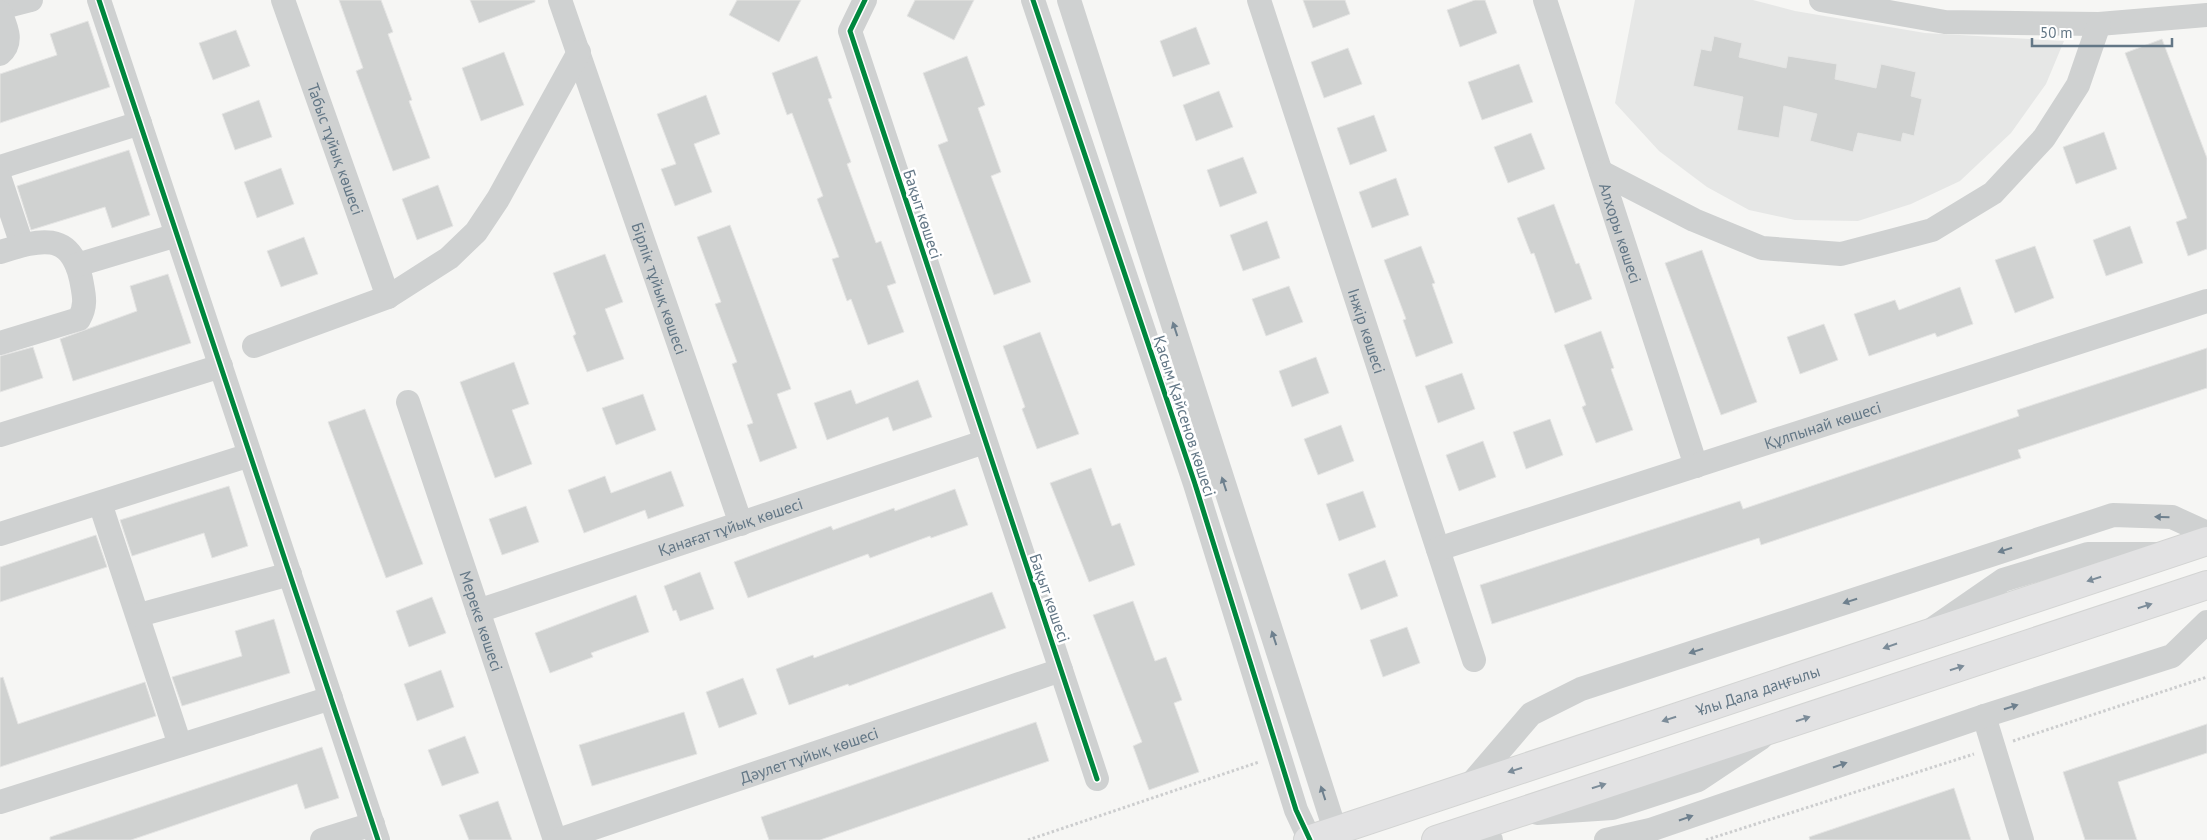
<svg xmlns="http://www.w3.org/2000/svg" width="2207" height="840" font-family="'PT Sans',sans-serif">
<rect width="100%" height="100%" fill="#f6f6f4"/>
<path fill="#e6e7e6" d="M1635,0H1753L1795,11L1925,33L2064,41L2046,84L2011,133L1960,181L1911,204L1858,221L1795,220L1749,210L1707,187L1659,151L1615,103Z"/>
<path fill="#d0d2d1" stroke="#e5e5e4" d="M339,0H381L393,32L388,34L412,100L409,101L430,158L393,171L356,71L363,68Z
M470,0H535V2L479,23Z
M737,0H801L779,42L729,15Z
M915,0H974L954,40L907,16Z
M1303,0H1345L1350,14L1313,28Z
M1475,0H1485L1497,33L1460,47L1447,10Z
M88,21L110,87L0,123V74L57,55L50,34Z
M1196,27L1210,64L1173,77L1160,41Z
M236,30L250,66L213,80L199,43Z
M1714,36L1742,43L1739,57L1786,68L1788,56L1837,64L1835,79L1876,88L1881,64L1916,72L1911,96L1922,99L1914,136L1903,133L1901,142L1858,133L1853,152L1810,141L1817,114L1784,106L1779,138L1737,130L1743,97L1693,86L1701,49L1711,51Z
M2162,39L2207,158V249L2188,256L2176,222L2187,218L2125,53Z
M1348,48L1362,84L1324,98L1311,62Z
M504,52L524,105L481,121L462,68Z
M817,56L832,98L828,99L851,162L847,164L876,243L881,241L896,283L887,286L904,332L868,345L851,299L847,301L832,259L839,257L817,199L823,196L792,113L787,115L772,73Z
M967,56L985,105L978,108L1001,172L991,176L1031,282L994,295L938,145L948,141L923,73Z
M1519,64L1533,102L1482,120L1468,82Z
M1219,91L1233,127L1196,141L1183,105Z
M706,95L720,134L694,144L712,192L675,206L661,169L676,164L657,114Z
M259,100L272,137L235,150L222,114Z
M1374,115L1387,151L1350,165L1337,128Z
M2104,132L2117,169L2076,184L2063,147Z
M1531,133L1545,169L1508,183L1494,147Z
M129,150L150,215L112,228L105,207L31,230L17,186Z
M1243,157L1257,193L1220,207L1207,170Z
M281,168L294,204L257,218L244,182Z
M1396,178L1409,215L1372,228L1359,192Z
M438,185L453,226L417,240L402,199Z
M1554,204L1576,264L1579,263L1592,299L1555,313L1534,253L1531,254L1517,218Z
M1267,221L1280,258L1243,271L1230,235Z
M730,225L791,389L777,394L797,448L760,462L747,425L753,423L732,364L737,362L715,304L721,302L697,237Z
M2130,226L2143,263L2106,276L2093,240Z
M304,237L318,274L281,287L267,251Z
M1421,246L1435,283L1432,284L1453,343L1416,357L1403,320L1406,319L1384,260Z
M2035,246L2054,298L2015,313L1995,260Z
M1702,250L1757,402L1721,415L1665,263Z
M605,254L623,302L605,309L624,359L587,372L573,336L576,334L553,273Z
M168,274L191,343L73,381L60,339L137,311L130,286Z
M1289,286L1303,322L1266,336L1252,299Z
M1960,287L1973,324L1937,337L1935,333L1869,356L1854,314L1895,300L1899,310Z
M1824,324L1838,360L1800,374L1787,337Z
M1601,331L1614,368L1611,369L1633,430L1596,443L1582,407L1586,405L1564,345Z
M1040,332L1079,434L1037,449L1022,409L1025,407L1003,346Z
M33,347L43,378L0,392V356Z
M2207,348V388L2018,450L2021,458L1761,545L1759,538L1492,624L1480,585L1740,501L1743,509L2019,416L2017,410Z
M1316,357L1329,393L1292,407L1279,371Z
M514,362L529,404L512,410L532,464L495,478L460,382Z
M1462,373L1475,409L1438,423L1425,386Z
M918,380L932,417L893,431L888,417L827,440L814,403L851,390L856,404Z
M643,394L656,430L616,445L602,408Z
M365,409L423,564L386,578L328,422Z
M1550,419L1563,455L1526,469L1513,432Z
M1341,425L1354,461L1318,475L1304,439Z
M1483,441L1496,477L1459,491L1446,455Z
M1091,468L1112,526L1120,523L1135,565L1089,582L1050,483Z
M671,471L684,506L648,519L645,510L584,533L568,490L605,476L611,493Z
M229,486L248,546L212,558L204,533L132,556L120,520Z
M955,489L968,525L931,538L930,536L870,558L868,554L748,598L734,562L831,526L833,530L894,508L895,511Z
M1363,491L1376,527L1339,541L1326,504Z
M526,506L539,542L502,555L489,519Z
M96,535L107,567L0,602V567Z
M1385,560L1398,596L1361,610L1348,574Z
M700,572L714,609L680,621L676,610L673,611L664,586Z
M992,592L1006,628L849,686L848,684L789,705L776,669L813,655L814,658Z
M636,595L649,632L591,653L593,657L550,673L535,633Z
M432,597L446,633L409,647L396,611Z
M1133,601L1155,661L1166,657L1182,700L1174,703L1199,772L1149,790L1133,746L1142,742L1093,615Z
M274,619L290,673L182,706L172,677L242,656L235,631Z
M1407,627L1420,663L1383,677L1370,640Z
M441,670L454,707L417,721L404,684Z
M3,677L18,724L145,682L156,716L0,767V678Z
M743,678L757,714L719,728L706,692Z
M684,712L697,754L592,786L579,745Z
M1036,722L1049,761L820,840H769L761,817Z
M2207,724V753L2118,782L2137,840H2085L2063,772Z
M465,736L479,773L442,786L428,750Z
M322,747L339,798L305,809L297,784L131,840H50V837Z
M1954,788L1971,840H1810L1809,837Z
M498,801L512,840H469L459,815Z"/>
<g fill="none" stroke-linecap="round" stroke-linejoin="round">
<defs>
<g id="major">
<path id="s9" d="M1308,840L2207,541"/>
<path d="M1436,840L2207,585"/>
</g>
</defs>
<use href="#major" stroke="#d3d4d3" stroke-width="30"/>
<path stroke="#cccdce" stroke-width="3" stroke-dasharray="2.5 2.5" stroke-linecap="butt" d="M2013,741L2207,677
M1028,840L1259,762
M1706,840L1974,754"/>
<g stroke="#cfd1d1" stroke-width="24">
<path d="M99,0L378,840"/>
<path id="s1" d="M283,0L388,297"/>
<path id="s2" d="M560,0L741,524"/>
<path d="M865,0L850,31L1097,779"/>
<path d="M1033,0L1195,484L1296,810L1310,840"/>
<path d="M1069,0L1335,830L1334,840"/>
<path id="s3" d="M1259,0L1474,660"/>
<path id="s4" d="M1545,0L1696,466"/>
<path d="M1821,0L1945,22L2099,24L2207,15"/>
<path d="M0,8L31,0"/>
<path d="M0,12C6,27 14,42 0,54"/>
<path d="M0,167L140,123"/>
<path d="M1601,172L1694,220L1762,248L1841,254L1932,230L1993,193L2044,138L2078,85L2099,24"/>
<path d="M0,179L22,245"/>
<path d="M0,252C39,240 70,230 81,279C84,295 87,305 79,319L0,343"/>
<path d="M77,265L177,235"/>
<path d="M254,346L388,297L449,258L476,232L498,199L579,52"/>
<path id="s5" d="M408,402L555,840"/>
<path d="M0,435L221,366"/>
<path d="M100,503L180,745"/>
<path d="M0,534L250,455"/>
<path id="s6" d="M1438,549L2207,301"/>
<path id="s7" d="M478,611L984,442"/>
<path d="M139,615L290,574"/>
<path d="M1935,627L2003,580L2088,554H2156"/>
<path d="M1984,716L2022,840"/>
<path d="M1470,785L1531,714L1581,689L2113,515L2172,517L2207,533"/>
<path d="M0,802L331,698"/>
<path d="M1537,813L1612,808L1698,780L1761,738"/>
<path d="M1452,834L1491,840"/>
<path d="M322,840L373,824"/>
<path id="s8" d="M558,840L1061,670"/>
<path d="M1606,840L1650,830L1984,716L2172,656L2207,622"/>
</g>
<use href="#major" stroke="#e2e2e3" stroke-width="28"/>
<defs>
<path id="cycleway" d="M99,0L378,840
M865,0L850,31L1097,779
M1033,0L1195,484L1296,810L1310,840"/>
</defs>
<use href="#cycleway" stroke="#fff" stroke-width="8"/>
<use href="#cycleway" stroke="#00873e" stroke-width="5"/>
</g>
<defs><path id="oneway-solid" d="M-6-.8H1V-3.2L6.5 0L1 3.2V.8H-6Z" transform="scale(1.25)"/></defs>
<g fill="#6e808e">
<use href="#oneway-solid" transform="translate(1175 329) rotate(-108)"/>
<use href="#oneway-solid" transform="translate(1224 484) rotate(-108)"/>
<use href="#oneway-solid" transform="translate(2162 517) rotate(-178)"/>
<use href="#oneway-solid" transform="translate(2005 550) rotate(162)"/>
<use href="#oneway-solid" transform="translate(1850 601) rotate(162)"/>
<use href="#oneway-solid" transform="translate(1274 638) rotate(-108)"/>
<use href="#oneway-solid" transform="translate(1696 651) rotate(162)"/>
<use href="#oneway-solid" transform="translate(2011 707) rotate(-18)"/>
<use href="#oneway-solid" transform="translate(1840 765) rotate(-19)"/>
<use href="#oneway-solid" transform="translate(1323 793) rotate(-108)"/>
<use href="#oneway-solid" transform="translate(1686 818) rotate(-19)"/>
</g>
<g fill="#7c8c99">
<use href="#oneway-solid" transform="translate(2094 579) rotate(162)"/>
<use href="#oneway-solid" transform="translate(2145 606) rotate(-18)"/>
<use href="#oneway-solid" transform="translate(1890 646) rotate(161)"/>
<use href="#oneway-solid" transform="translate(1957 668) rotate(-18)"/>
<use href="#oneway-solid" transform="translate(1669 719) rotate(162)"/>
<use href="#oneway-solid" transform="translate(1803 719) rotate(-18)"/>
<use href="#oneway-solid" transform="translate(1515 770) rotate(162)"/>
<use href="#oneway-solid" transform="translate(1599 786) rotate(-18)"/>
</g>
<g text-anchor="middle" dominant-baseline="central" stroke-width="5" stroke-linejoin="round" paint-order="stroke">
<g font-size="16" fill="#637786" stroke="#fff">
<text stroke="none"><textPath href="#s1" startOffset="158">Табыс тұйық көшесі</textPath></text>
<text transform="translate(923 214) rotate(72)">Бақыт көшесі</text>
<text stroke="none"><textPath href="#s4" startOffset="245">Алхоры көшесі</textPath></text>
<text stroke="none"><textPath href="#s2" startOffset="305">Бірлік тұйық көшесі</textPath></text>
<text stroke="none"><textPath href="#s3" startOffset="348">Інжір көшесі</textPath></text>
<text transform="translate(1185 416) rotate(72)">Қасым Қайсенов көшесі</text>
<text stroke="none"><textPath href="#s6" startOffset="404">Құлпынай көшесі</textPath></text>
<text stroke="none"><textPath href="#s7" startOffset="266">Қанағат тұйық көшесі</textPath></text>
<text transform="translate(1050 598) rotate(71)">Бақыт көшесі</text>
<text stroke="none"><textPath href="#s5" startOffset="231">Мереке көшесі</textPath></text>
<text stroke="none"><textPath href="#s9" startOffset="474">Ұлы Дала даңғылы</textPath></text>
<text stroke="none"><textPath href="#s8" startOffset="265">Дәулет тұйық көшесі</textPath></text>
</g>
</g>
<path d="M2032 38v8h140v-8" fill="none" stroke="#637786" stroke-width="2.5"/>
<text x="2040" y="38" font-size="15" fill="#637786" stroke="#ffffff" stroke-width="4" paint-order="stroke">50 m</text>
</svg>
